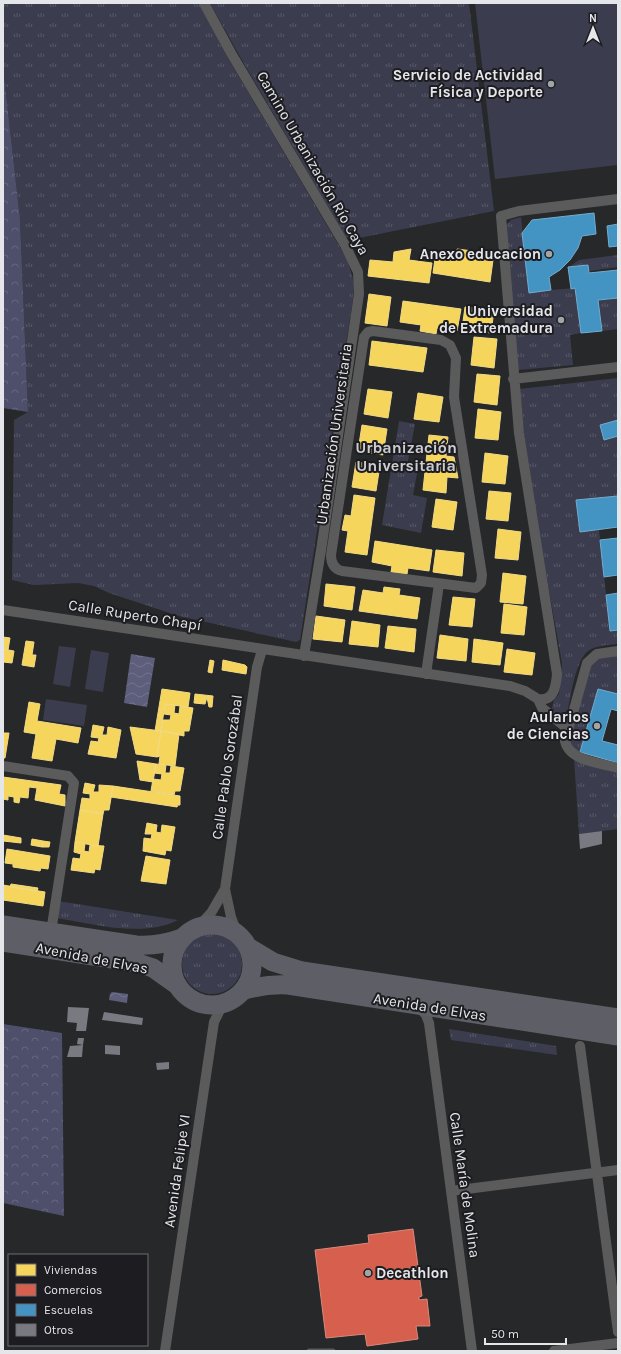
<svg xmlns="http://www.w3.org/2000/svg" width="621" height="1354" font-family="Karla,sans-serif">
<defs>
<pattern id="grass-tufts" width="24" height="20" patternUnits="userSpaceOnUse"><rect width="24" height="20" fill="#3b3d4e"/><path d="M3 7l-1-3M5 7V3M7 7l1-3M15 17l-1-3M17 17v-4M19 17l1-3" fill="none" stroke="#575968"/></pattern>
<pattern id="forest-crowns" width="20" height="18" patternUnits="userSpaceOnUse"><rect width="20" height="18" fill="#4d4f6b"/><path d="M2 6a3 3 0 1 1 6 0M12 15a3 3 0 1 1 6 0" fill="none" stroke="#666880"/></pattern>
<pattern id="water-waves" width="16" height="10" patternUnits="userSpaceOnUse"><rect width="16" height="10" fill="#5c5e7b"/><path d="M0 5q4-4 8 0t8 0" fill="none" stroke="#73758e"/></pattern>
</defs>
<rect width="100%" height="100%" fill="#27282a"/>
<path fill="url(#grass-tufts)" d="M3,3H199L225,53L348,261L354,283L353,299L300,640L296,642L179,616L109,593L94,586L78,583L34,585L12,580L14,420L28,412L20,219L3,67Z
M210,3H469L494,211L354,239L346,237L243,62Z
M521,217L529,292L575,288L581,333L570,335L573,365L518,370L506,225L511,220Z
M618,255V267L589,271L588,265L569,267L579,260Z
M618,298V329L602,331L598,300Z
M618,378V496L576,501L580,531L599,530L610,631L618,630V644C609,645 596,645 588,651C576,660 571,694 568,709L563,714L556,713L552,708L554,700L559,694L562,663L541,546L524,433L520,389Z
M399,421L415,424L407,466L418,468L413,495L427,498L421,533L382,525Z
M618,655V694L598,689L580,752L618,763L578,752L572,748L569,739L588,666L599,658Z
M574,758L618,771V829L579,834Z
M58,901L178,920C142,938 94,924 56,918Z
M182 964a30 30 0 1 1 60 0a30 30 0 1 1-60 0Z
M449,1029L556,1046L557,1055L451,1040Z"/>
<path fill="url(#forest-crowns)" d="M3,67L20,219L28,412L3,408Z
M3,1024L62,1033L64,1216L3,1203Z"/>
<path fill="#3b3d4e" d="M475,3H618V165L495,179Z
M59,646L76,648L70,687L53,684Z
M91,650L109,653L103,692L85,689Z
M46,699L87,705L84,726L43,720Z"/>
<path fill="url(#water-waves)" d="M131,654L155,658L147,707L124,703Z
M112,992L128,994L127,1003L109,1000L110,994Z"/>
<path fill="#f6d55c" stroke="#f1da86" d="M411,249L409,260L432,263L429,283L368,276L370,260L393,262L394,252Z
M457,249L473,251L472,257L493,260L490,282L433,273L436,252L457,255Z
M369,294L391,297L387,326L365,323Z
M403,301L461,309L457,331L437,328L436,334L420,331L421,325L400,322Z
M465,307L494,310L491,333L462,329Z
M474,337L497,339L494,368L471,365Z
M372,341L427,348L423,372L369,365Z
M477,374L500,376L497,405L474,402Z
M368,389L392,392L388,418L364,414Z
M418,393L443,397L439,422L414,419Z
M478,409L501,412L498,440L475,438Z
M362,425L387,429L383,455L358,451Z
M429,435L448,437L446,456L454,457L458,478L447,477L446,493L423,490Z
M485,453L508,456L505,484L482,482Z
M356,462L380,465L376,491L352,487Z
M489,491L511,493L508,521L486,519Z
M354,495L375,498L367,555L345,552L348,531L342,530L345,515L351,516Z
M436,499L457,502L453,530L432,527Z
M498,529L521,532L518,560L495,558Z
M375,541L432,550L429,571L408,568L407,574L391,572L392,566L372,562Z
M436,550L464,553L462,576L433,572Z
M503,573L526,576L523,604L500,602Z
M326,584L355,587L352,610L324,606Z
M384,587L400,589L399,595L420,598L417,619L359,611L363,590L383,593Z
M453,597L475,599L472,627L449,625Z
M504,604L527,607L524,635L501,633Z
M316,616L345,620L342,642L313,639Z
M352,621L380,625L378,647L349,644Z
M388,626L416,629L414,652L385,648Z
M440,635L468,639L466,661L437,658Z
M3,637L10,638L8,650L3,649Z
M474,639L503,643L500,665L472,662Z
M26,641L34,642L32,655H36L34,667L22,665Z
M3,649L14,651L12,663L3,662Z
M507,649L535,653L532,675L504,672Z
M210,660L214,661L212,673L208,672Z
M223,660L245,665L247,667L246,674L222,670Z
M162,689L190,693L188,707L165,704L161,731H155Z
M195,694L213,696L212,707H209L207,697L205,704L194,703Z
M29,702L40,704L37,721L81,728L78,743L56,739L52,761L32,758L36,734L24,732Z
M165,704L175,705L174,713L179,714L180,706L193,708L189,731H184V736L161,731L163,720H170L171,715L164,714Z
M93,725L104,727L102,735H107L108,727L121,730L116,758L88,754L91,741L98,742L99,738L91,737Z
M130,727L161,731L157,757L136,754Z
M161,731L179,734L175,766L159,764L160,756L157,757Z
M3,733H9L5,758H3Z
M137,761L156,764L153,782L140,780Z
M156,764L166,765L165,773H170L171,766L184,768L180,791H175L174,795L151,791L153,779L161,780L162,774L154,773Z
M3,777L61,785L59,794L65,795V806L35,800L37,788L29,787L28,798L20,797L19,803L14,802V797L8,796V800L3,799Z
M85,783L95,785L93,792H99V785L113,786L109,810H104L103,814L80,810L82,798L90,799V794L83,793Z
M113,786L180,796V805H178L177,807L111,797Z
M80,810L103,814L98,846L75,842Z
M147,823L157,825L156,832L161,833L162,825L175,827L171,851L166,850L165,855L143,851L144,838L151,839L152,834H145Z
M3,835L21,838V843L3,841Z
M32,839L43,841L42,847L31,845Z
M43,841L50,842L49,847H42Z
M75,842L85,844L84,851L89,852L90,845L104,846L100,870L95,869L94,873L71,870L73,858L80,859L81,854L74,852Z
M7,849L50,856L48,869L41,868L40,871L13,867V864L5,863Z
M146,856L170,860L166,884L141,881Z
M11,884L38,888L37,891L10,887Z
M3,885L45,892L43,906L3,900Z"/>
<path fill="#d6604d" stroke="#da887c" d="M413,1229L422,1296L419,1297V1300L427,1299L430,1326H416L418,1339L367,1346L365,1334L326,1338L315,1250L369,1243L368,1235Z"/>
<path fill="#4393c3" stroke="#74acce" d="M594,213L596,234L582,236L578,248L570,260L560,270L549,277L551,290L529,293L522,233L532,220Z
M618,224V246L609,247L607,226Z
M588,265L589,273L618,270V298L598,300L602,331L581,333L575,288L571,289L568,267Z
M618,420V436L604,440L600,425Z
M618,496V527L580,532L576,500Z
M618,538V575L604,577L600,540Z
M618,593V630L610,631L606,595Z
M598,689L618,694V711L611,709L602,741L618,745V763L580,752Z"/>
<path fill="#787981" d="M602,831V844L580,849L579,834Z
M68,1007L89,1008L86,1031H76L77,1023L67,1022Z
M104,1012L143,1018L142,1025L102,1020Z
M78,1038H84L83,1045L77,1044Z
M83,1045L82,1057H67L70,1046Z
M105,1045L120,1046V1055L105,1054Z
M169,1062V1069L157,1070L156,1063Z"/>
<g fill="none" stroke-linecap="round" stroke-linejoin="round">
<path stroke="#5b5b5c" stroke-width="5" d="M309,1351H333"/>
<path stroke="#5b5b5c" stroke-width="10" d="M204,3L231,53L345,245L358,272L359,294L322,544L304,656
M373,331L441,340L450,345L456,358L454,397L482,575L481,583L476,588L342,571C334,569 331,563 331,555L364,337L368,332Z
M513,379L618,367
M3,610L510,686L525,691L538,699L542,708L568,729
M618,651L597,654L587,663L565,741C569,761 601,763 618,768
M426,674L439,584
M538,699C554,702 556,686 557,674L519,433L501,216L519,211L618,199
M3,766L68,776L74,783L51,932
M197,928L211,913L225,889
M238,935L231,917L225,889L257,667L262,650
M418,1006L426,1015L429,1023L472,1351
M580,1046L618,1332
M451,1191L618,1170
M165,1351L214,1022L220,1010L229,1001
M554,1351L618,1343"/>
<path stroke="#5e5e66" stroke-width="19" d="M3,925L136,945C153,946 166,944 182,938
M172 965a40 40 0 1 1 80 0a40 40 0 1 1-80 0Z
M3,942L138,963L153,968L177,985
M248,947L273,962L302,971L618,1018
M242,991C258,986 272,984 288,985L618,1036"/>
</g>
<g fill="#a2a4a6" stroke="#1d1d21" stroke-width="1.5">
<circle cx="551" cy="84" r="4"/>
<circle cx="549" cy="254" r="4"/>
<circle cx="561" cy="320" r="4"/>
<circle cx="597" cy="726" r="4"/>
<circle cx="368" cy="1273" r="4"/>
</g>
<g text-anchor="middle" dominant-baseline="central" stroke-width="4" stroke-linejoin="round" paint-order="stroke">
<g font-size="15" font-weight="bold" fill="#e5e6e9" stroke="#1d1d21" text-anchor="end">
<text x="543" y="75">Servicio de Actividad<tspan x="543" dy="17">Física y Deporte</tspan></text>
<text x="541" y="254">Anexo educacion</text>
<text x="553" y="311">Universidad<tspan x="553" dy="17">de Extremadura</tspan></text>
<text x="589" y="717">Aularios<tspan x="589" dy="17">de Ciencias</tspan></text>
<text x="376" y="1273" text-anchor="start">Decathlon</text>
</g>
<g font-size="15" fill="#e5e6e9" stroke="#1d1d21">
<text transform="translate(313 163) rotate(60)">Camino Urbanización Río Caya</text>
<text transform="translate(334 434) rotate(-82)">Urbanización Universitaria</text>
<text transform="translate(135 615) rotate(9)">Calle Ruperto Chapí</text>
<text transform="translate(227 767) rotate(-82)">Calle Pablo Sorozábal</text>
<text transform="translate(92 958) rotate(11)">Avenida de Elvas</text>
<text transform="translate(430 1007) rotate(9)">Avenida de Elvas</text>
<text transform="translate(177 1171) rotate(-82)">Avenida Felipe VI</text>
<text transform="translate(465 1185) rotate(82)">Calle María de Molina</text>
</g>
<g font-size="16" font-weight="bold" fill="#cccdd2" stroke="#1d1d21">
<text x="406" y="447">Urbanización<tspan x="406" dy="18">Universitaria</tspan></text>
</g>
</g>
<rect width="621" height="1354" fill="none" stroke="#e5e6e9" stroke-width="8"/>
<rect x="8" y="1254" width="140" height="92" fill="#1d1d21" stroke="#6d6d71"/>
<rect x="16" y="1264" width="20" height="12" fill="#f6d55c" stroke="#6d6d71"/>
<text x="44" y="1274" font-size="12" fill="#e5e6e9">Viviendas</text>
<rect x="16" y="1284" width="20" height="12" fill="#d6604d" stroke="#6d6d71"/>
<text x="44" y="1294" font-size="12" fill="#e5e6e9">Comercios</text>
<rect x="16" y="1304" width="20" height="12" fill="#4393c3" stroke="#6d6d71"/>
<text x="44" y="1314" font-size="12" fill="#e5e6e9">Escuelas</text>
<rect x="16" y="1324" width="20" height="12" fill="#787981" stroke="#6d6d71"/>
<text x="44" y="1334" font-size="12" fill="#e5e6e9">Otros</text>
<g transform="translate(593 28)" stroke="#1d1d21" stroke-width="3" paint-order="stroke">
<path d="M0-3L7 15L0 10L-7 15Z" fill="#e5e6e9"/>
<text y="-6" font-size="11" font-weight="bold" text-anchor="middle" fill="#e5e6e9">N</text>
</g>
<path d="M485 1338v6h81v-6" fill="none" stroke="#e5e6e9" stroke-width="2"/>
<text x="491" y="1338" font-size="12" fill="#e5e6e9" stroke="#1d1d21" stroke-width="3" paint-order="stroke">50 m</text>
</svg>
